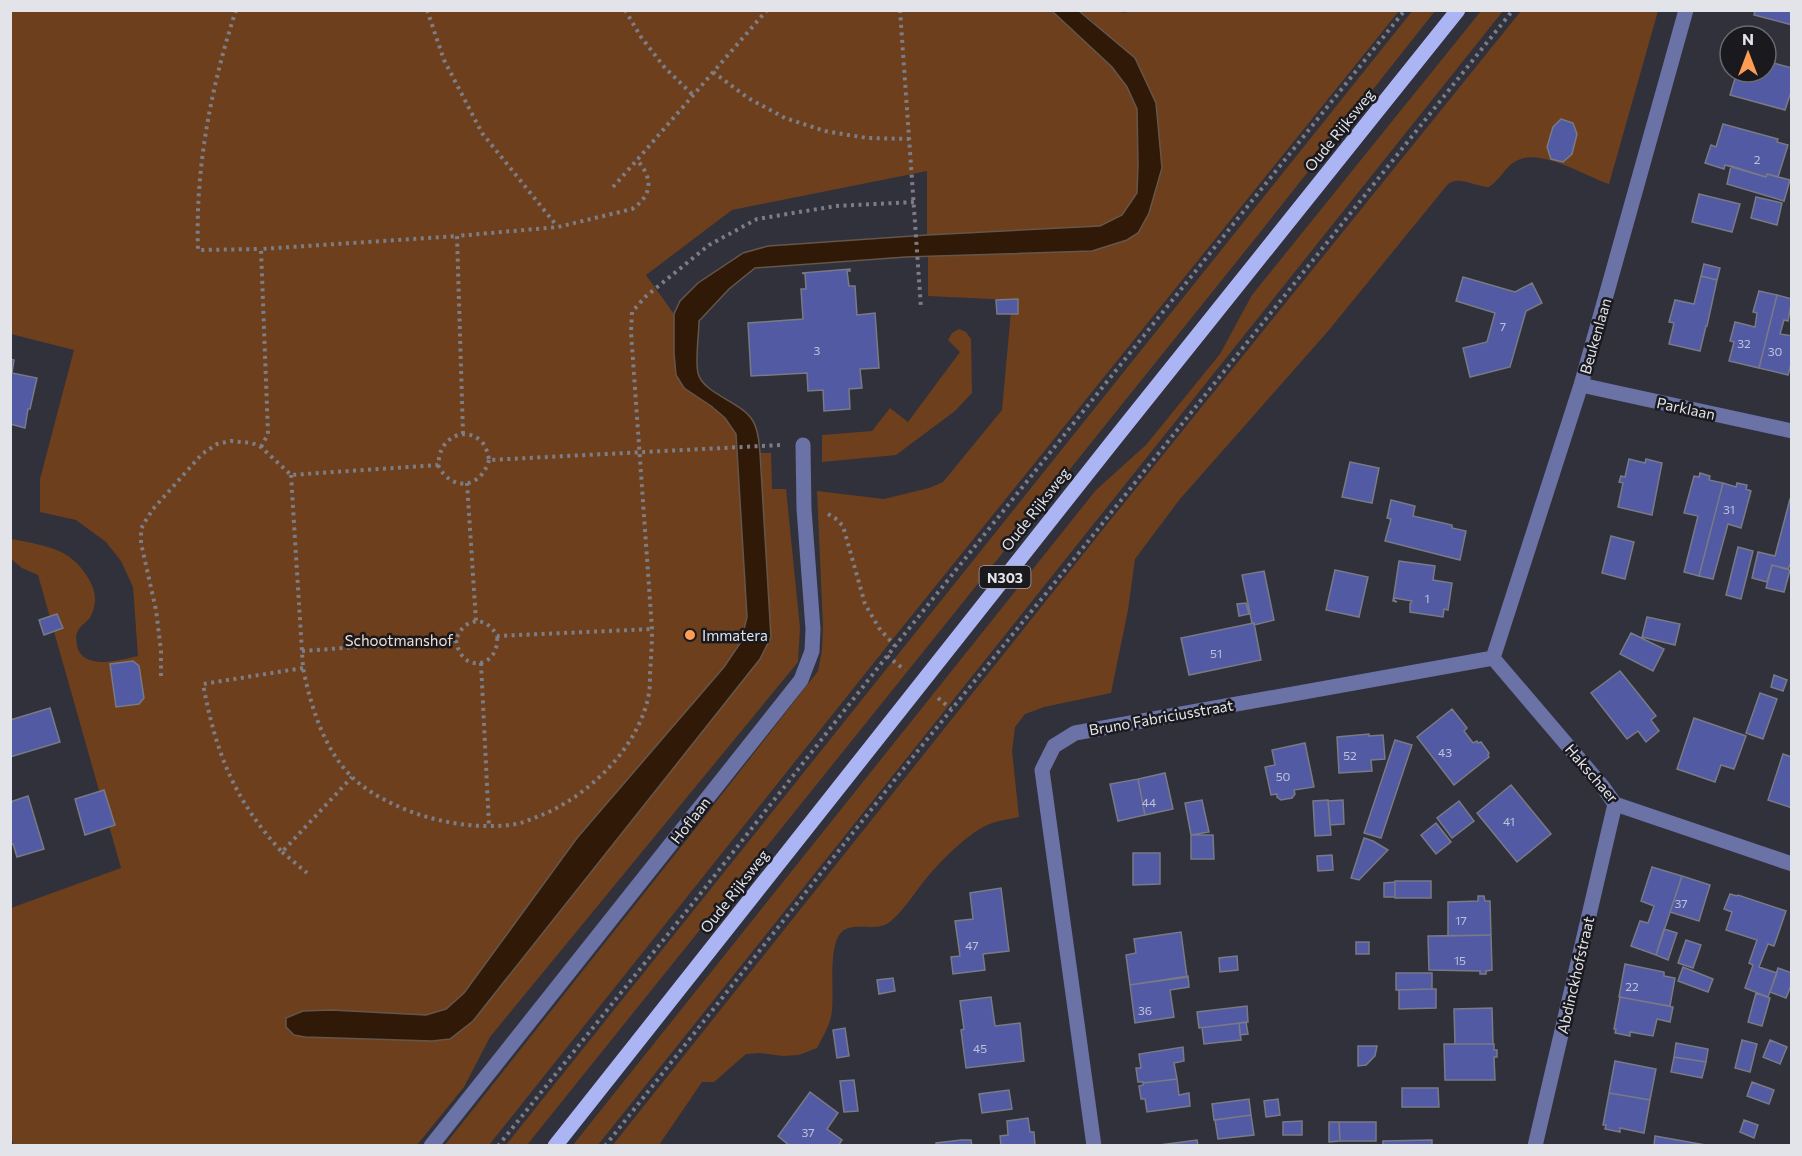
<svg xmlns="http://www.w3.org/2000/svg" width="1802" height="1156" font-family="Commissioner,sans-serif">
<rect width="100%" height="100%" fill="#30313b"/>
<path fill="#6e3f1c" d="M1142,10L1399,11L884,650L489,1145L444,1146L688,838L818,671L822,650L823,627L817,491L884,499L929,488L943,482L1002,410L1012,300L928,296V256L1092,251L1127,240L1138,233L1149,213L1162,168L1156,103L1093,21L1079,11H1121L1122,13Z
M1413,10L1435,11L1258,235L527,1145H506Z
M10,11H1052L1112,67L1127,87L1137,109L1138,164L1137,193L1122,215L1100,226L927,235V171L732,210L646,275L674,314V353L711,406L725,418L736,434L747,617L741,642L725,667L577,838L464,993L446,1009L426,1015L331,1010L305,1037L432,1041L450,1039L473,1021L760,659L771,637L760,453H771L772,489H786L800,628L798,662L490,1037L464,1087L417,1145H14L10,1135L11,908L121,868L38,575L22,568L11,559V539C27,542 54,546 68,556C81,565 96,584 95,601C95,605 92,616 89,619C84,624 77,628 76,637C76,637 77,645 77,646C83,671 120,660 138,656L133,587L121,561L106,542L76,520L40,512V479L74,350L11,334Z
M1481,11H1503L598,1145H573L1096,490L1146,445L1220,354L1252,295Z
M1521,11H1658L1609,184C1585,176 1540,147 1516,161C1505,167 1500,180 1489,187C1476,187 1459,175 1448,184L1329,330L1180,499L1135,559L1128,610L1111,693L1044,707L1025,714L1015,727L1012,751L1019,817C1010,819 1001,820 992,823C970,831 944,858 929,875C916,890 906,908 891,921C876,935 848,917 838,937C829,954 834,991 832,1010C831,1024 823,1036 817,1048L799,1055L783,1056L760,1053L746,1054L714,1082H702L659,1145L612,1146L1100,533Z
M959,329L966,332L971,339L972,393L955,411L896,455L822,462V435L872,431L890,408L908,422L960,352L948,340L952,333Z"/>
<path fill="#301907" stroke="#65564b" stroke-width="1.5" d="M1052,11H1079L1135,58L1156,103L1162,168L1149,213L1138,233L1127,240L1092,251L906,257L755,268L729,289L699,321C699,334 695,361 698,373C703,394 741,401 753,421C759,431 759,443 760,453L771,637L760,659L473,1021L450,1039L432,1041L305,1037L294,1035L286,1027V1018L303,1011L331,1010L426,1015L446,1009L464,993L577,838L724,667L741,642L747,617L736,434L725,418L711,406L684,388L676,375L674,353V314L680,301L698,283L743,253L768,246L927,235L1100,226L1122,215L1137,193L1138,164L1137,109L1127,87L1112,67Z"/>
<path fill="#535aa4" stroke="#787a85" stroke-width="1.5" d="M1755,10H1792V25L1754,15Z
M1766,61L1792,68V89L1785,110L1730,95L1737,72H1766Z
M1561,119L1573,123L1577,134L1572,154L1563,162L1551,159L1547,147L1553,127Z
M1723,124L1778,139L1777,142L1788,145L1778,177L1767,174L1766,177L1725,165L1724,169L1705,163L1711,145L1716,147Z
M1731,166L1766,177L1767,174L1790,180L1784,201L1727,184Z
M1699,194L1740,204L1732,232L1692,222Z
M1756,197L1782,203L1777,225L1751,218Z
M1704,264L1720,268L1717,280L1701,276Z
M850,269V271H847L849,286H855L857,315L875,313L879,368L860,369L862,388L849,389L850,409L824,411L823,390L808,391L807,373L751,376L748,323L803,319L801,289H806L805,274L802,273Z
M1701,276L1717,280L1707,326H1706L1700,351L1669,344L1674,323L1669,322L1675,300L1694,304Z
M1463,277L1515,292L1532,283L1542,303L1526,311L1510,367L1470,377L1463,348L1487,342L1495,313L1456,301Z
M1759,291L1777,295L1759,368L1729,361L1734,342L1730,341L1735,322L1755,327L1757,313L1753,312Z
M1777,295L1792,299L1788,321L1784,320L1780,334L1792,336V360L1788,375L1759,368Z
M1018,299V314H997L996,300Z
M10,359L14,360L12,373L37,378L30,409H28L25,428L10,424Z
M1629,459L1645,463L1646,459L1662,463L1652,515L1618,507L1623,483L1619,482L1621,476L1625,477Z
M1350,462L1379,468L1372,503L1342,497Z
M1700,473L1710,476L1709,480L1723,483L1699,576L1684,572L1698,516L1684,513L1694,476L1699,477Z
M1723,483L1736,487L1737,483L1747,485L1746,489L1751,491L1741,528L1728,524L1713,579L1699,576Z
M1790,499H1792V560L1788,569L1772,565L1767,582L1752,578L1758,552L1775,556Z
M1391,500L1415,506L1413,516L1452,525V528L1466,531L1460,560L1385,541L1391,519L1387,518Z
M1611,536L1634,542L1625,579L1602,573Z
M1738,547L1753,551L1741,599L1726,595Z
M1399,561L1435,566L1433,580L1452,583L1448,610L1444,609L1443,617L1410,612V604L1412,601L1394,598V600L1397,602L1393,601Z
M1772,565L1790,570L1784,592L1766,588Z
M1335,570L1368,577L1359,617L1326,610Z
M1264,571L1274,620L1254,625V623H1252L1242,575Z
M1246,603L1249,614L1239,616L1237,604Z
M57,614L63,628L44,635L39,620Z
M1647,617L1680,624L1675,645L1642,637Z
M1254,623L1261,660L1189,675L1181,638Z
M1631,633L1664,649L1653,671L1620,654Z
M133,661L139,666L144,698L139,704L116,707L110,664Z
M1620,671L1656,716L1651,720L1659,731L1646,742L1638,731L1627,739L1591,693Z
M1774,675L1787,680L1783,691L1771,687Z
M1760,693L1777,699L1763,739L1746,733Z
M50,708L60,742L10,757V720Z
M1452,709L1467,728L1464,731L1473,743L1477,741L1478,743L1481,742L1489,753L1488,755L1489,757L1454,785L1417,737Z
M1694,718L1746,736L1734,769L1721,765L1715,782L1677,769Z
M1369,734V736L1383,735L1385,759L1371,760L1372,771L1339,773L1337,737Z
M1395,740L1412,745L1381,838L1364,833Z
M1305,743L1314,787L1294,790L1295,794L1292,798L1281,800L1277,797V794L1271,795L1265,767L1275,765L1272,750Z
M1783,754L1792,757V808L1768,800Z
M1165,773L1173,809L1145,815L1138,779Z
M1138,779L1145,815L1118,821L1110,784Z
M1511,785L1551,834L1517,862L1477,813Z
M104,790L115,825L85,835L75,799Z
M28,796L44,849L17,857L13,844H10V802Z
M1202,800L1209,832L1191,835L1185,803Z
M1328,800L1331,835L1315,836L1313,801Z
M1343,800L1344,824L1330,825L1328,801Z
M1459,801L1474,821L1452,838L1437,818Z
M1436,823L1451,842L1436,854L1421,835Z
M1191,835H1213L1214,859H1191Z
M1364,838L1373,841L1388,850L1359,880L1351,878Z
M1133,853H1160V884L1133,885Z
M1332,855L1333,870L1318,871L1317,856Z
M1652,867L1682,876L1656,955L1631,946L1640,921L1648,923L1654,906L1641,901Z
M1682,876L1710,885L1699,921L1670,912Z
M1395,881H1431V898H1395Z
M1395,882V897H1384V883Z
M1001,888L1009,951L983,954L985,970L953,974L951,957L960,956L955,921L973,919L970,893Z
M1730,894L1737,896L1738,895L1786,911L1774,946L1768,944L1759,967L1777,973L1768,997L1745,988L1753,965L1749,963L1757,940L1726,930L1732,912L1724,909Z
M1478,896H1484L1485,901H1490L1491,935L1448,936V902L1478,901Z
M1664,929L1677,933L1668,960L1656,955Z
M1181,932L1187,977L1130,985L1126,955L1136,953L1134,939Z
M1491,935L1492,970L1486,971V974H1480V971L1429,970L1428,936Z
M1686,940L1701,945L1693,968L1678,963Z
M1356,942H1369V954H1356Z
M1237,956L1238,970L1220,972L1219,958Z
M1625,964L1664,972V976L1675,978L1670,1006L1619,997Z
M1683,967L1713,979L1708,992L1678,981Z
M1778,968L1792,973V983L1786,998L1770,992Z
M1396,973H1432V989L1396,990Z
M1188,976L1189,987L1170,990L1174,1017L1135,1023L1130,985Z
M893,978L895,991L879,994L877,980Z
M1432,989H1436V1008L1399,1009V990Z
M1756,993L1770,998L1762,1026L1748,1022Z
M991,997L995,1026L1020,1023L1024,1061L966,1068L961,1030L964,1029L960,1001Z
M1620,997L1673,1007L1670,1022L1657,1019L1653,1036L1630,1032V1036L1615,1033L1616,1029H1614Z
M1247,1006L1248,1022L1199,1028L1197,1012Z
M1492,1008L1493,1044H1455L1454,1009Z
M1246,1022L1248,1034L1240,1035L1239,1023Z
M1239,1023L1241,1040L1204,1044L1202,1028H1199Z
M845,1028L849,1056L837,1058L833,1030Z
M1742,1040L1757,1044L1750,1072L1735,1068Z
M1770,1040L1787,1047L1780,1064L1763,1057Z
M1676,1043L1708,1049L1706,1062L1674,1057Z
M1444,1044H1494V1050H1497V1057H1494L1495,1080H1445Z
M1358,1046H1377L1375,1056L1366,1065L1358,1066Z
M1183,1047L1184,1061L1174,1063L1177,1079L1143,1083V1082H1138L1136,1068H1141L1139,1054Z
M1674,1057L1706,1062L1702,1078L1671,1072Z
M1615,1061L1656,1069L1650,1100L1609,1093Z
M1177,1079L1179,1095L1189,1093L1190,1106L1147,1112L1145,1099H1141L1139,1086L1143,1085V1083Z
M854,1080L858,1111L844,1112L840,1081Z
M1752,1082L1774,1090L1769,1104L1747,1096Z
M1402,1088H1438L1439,1107H1402Z
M1009,1090L1012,1109L982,1113L979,1094Z
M810,1092L838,1113L827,1129L842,1140L838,1146H790L778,1136Z
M1609,1093L1650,1100L1644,1133L1620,1128V1132L1605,1129L1606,1125H1603Z
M1249,1099L1251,1115L1214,1120L1212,1104Z
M1278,1099L1280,1115L1266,1117L1264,1101Z
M1251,1115L1254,1135L1218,1139L1215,1120Z
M1028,1118L1030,1132H1034L1035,1146H1001L1000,1136L1008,1135L1007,1121Z
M1744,1120L1758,1125L1754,1138L1740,1132Z
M1302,1121V1135H1283V1122Z
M1329,1122H1339L1340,1141L1329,1142Z
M1339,1122H1376V1141H1340Z
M1655,1136L1705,1145V1146H1654Z
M961,1140H971L972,1146H936V1143Z
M1197,1140L1198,1146H1160V1145Z
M1432,1140V1146H1383V1141Z"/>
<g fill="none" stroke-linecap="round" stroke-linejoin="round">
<path stroke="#7c7d85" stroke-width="4" stroke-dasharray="3 4.5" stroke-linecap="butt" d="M236,10C211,87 195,169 198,250L261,249
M427,10L444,60L482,133L557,226
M625,10L641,37L665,68L693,95
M900,10L921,308
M713,72L748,98L785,118L825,131L867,138L909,139
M613,187L637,160
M463,434L457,236L558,227L632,209C653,195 653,178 637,160L767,10
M261,447L268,434L261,249L457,236
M438,465C451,492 481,489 489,460
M291,475L303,668C311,707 324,750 353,778C375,799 414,815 443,821C467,826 492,828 516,824C523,823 530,819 537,817C587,798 640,747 649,693C650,687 650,680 650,674C651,659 652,644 652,629L631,332L632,312L645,297L709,245L757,219L836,206L914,202
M467,483L476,621
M828,514L835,518L843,526L865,604L879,628L895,646
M456,640C461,675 500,668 497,636
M302,651L456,640C463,618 486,614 497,636L652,629
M887,656L905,670
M481,663L489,826
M303,668L203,684C216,753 234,800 282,852L352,777
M161,676V651L156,610L141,543V529L146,520L153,509L202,454L217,444L231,441L252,443L261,447L291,475L438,465C439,461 439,455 441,451C448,434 468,428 482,442C486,447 488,453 489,460L781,445
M938,698L951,709
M282,852L307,873
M498,1146L697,898L895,646L1405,10
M605,1146L916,753L1070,564L1513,10"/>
<path stroke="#6b72a5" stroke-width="15" d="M1581,385L1792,431
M1493,658L1581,385L1686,10
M1493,658L1603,787L1615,804L1792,864
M431,1146L801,680L812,651L813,629L804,509L803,445
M1094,1146L1042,770L1054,746L1075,733L1493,658
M1535,1146L1615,804"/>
<path stroke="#acb5f4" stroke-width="15" d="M555,1146L1113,441L1458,10"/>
</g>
<circle fill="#fd9c55" stroke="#19191e" stroke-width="2" cx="690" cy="635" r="6"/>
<g text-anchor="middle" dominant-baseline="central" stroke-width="5" stroke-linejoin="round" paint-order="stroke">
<g font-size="12" fill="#bec2d8">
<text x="1757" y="159">2</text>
<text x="1503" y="326">7</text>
<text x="1744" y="343">32</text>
<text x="817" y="350">3</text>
<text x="1775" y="351">30</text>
<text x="1729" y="509">31</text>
<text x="1427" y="598">1</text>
<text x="1216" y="653">51</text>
<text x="1445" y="752">43</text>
<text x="1350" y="755">52</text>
<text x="1283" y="776">50</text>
<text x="1149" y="802">44</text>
<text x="1509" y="821">41</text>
<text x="1681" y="903">37</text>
<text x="1461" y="920">17</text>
<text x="972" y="945">47</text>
<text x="1460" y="960">15</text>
<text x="1632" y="986">22</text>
<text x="1145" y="1010">36</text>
<text x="980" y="1048">45</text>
<text x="808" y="1132">37</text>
</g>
<rect fill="#19191e" stroke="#a6a7ad" stroke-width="1.5" x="979.5" y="566" width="51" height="22" rx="4.5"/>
<g font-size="14" font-weight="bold" fill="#e2e4ea">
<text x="1005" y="577">N303</text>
</g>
<g font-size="15" fill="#e2e4ea" stroke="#19191e">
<text transform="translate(1339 130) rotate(-51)">Oude Rijksweg</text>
<text transform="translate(1595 336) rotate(-74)">Beukenlaan</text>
<text transform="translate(1686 408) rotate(12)">Parklaan</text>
<text transform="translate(1035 509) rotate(-52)">Oude Rijksweg</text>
<text transform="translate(1161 717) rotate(-10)">Bruno Fabriciusstraat</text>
<text transform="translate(1592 773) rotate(49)">Hakschaer</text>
<text transform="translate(690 820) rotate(-52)">Hoflaan</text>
<text transform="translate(734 891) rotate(-52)">Oude Rijksweg</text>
<text transform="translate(1575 975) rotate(-77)">Abdinckhofstraat</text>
</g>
<g font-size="15" fill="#e2e4ea" stroke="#19191e" text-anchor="start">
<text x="702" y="635">Immatera</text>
</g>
<g font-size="15" fill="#f3dfd1" stroke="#19191e">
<text x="399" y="640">Schootmanshof</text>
</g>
</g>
<rect width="1802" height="1156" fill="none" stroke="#e2e4ea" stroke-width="24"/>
<g transform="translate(1748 54)"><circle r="28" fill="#19191e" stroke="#696a70" stroke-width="1.5"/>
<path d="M0-4.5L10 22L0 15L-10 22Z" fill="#fd9c55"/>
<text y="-9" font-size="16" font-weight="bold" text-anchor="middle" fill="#e2e4ea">N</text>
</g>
</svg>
